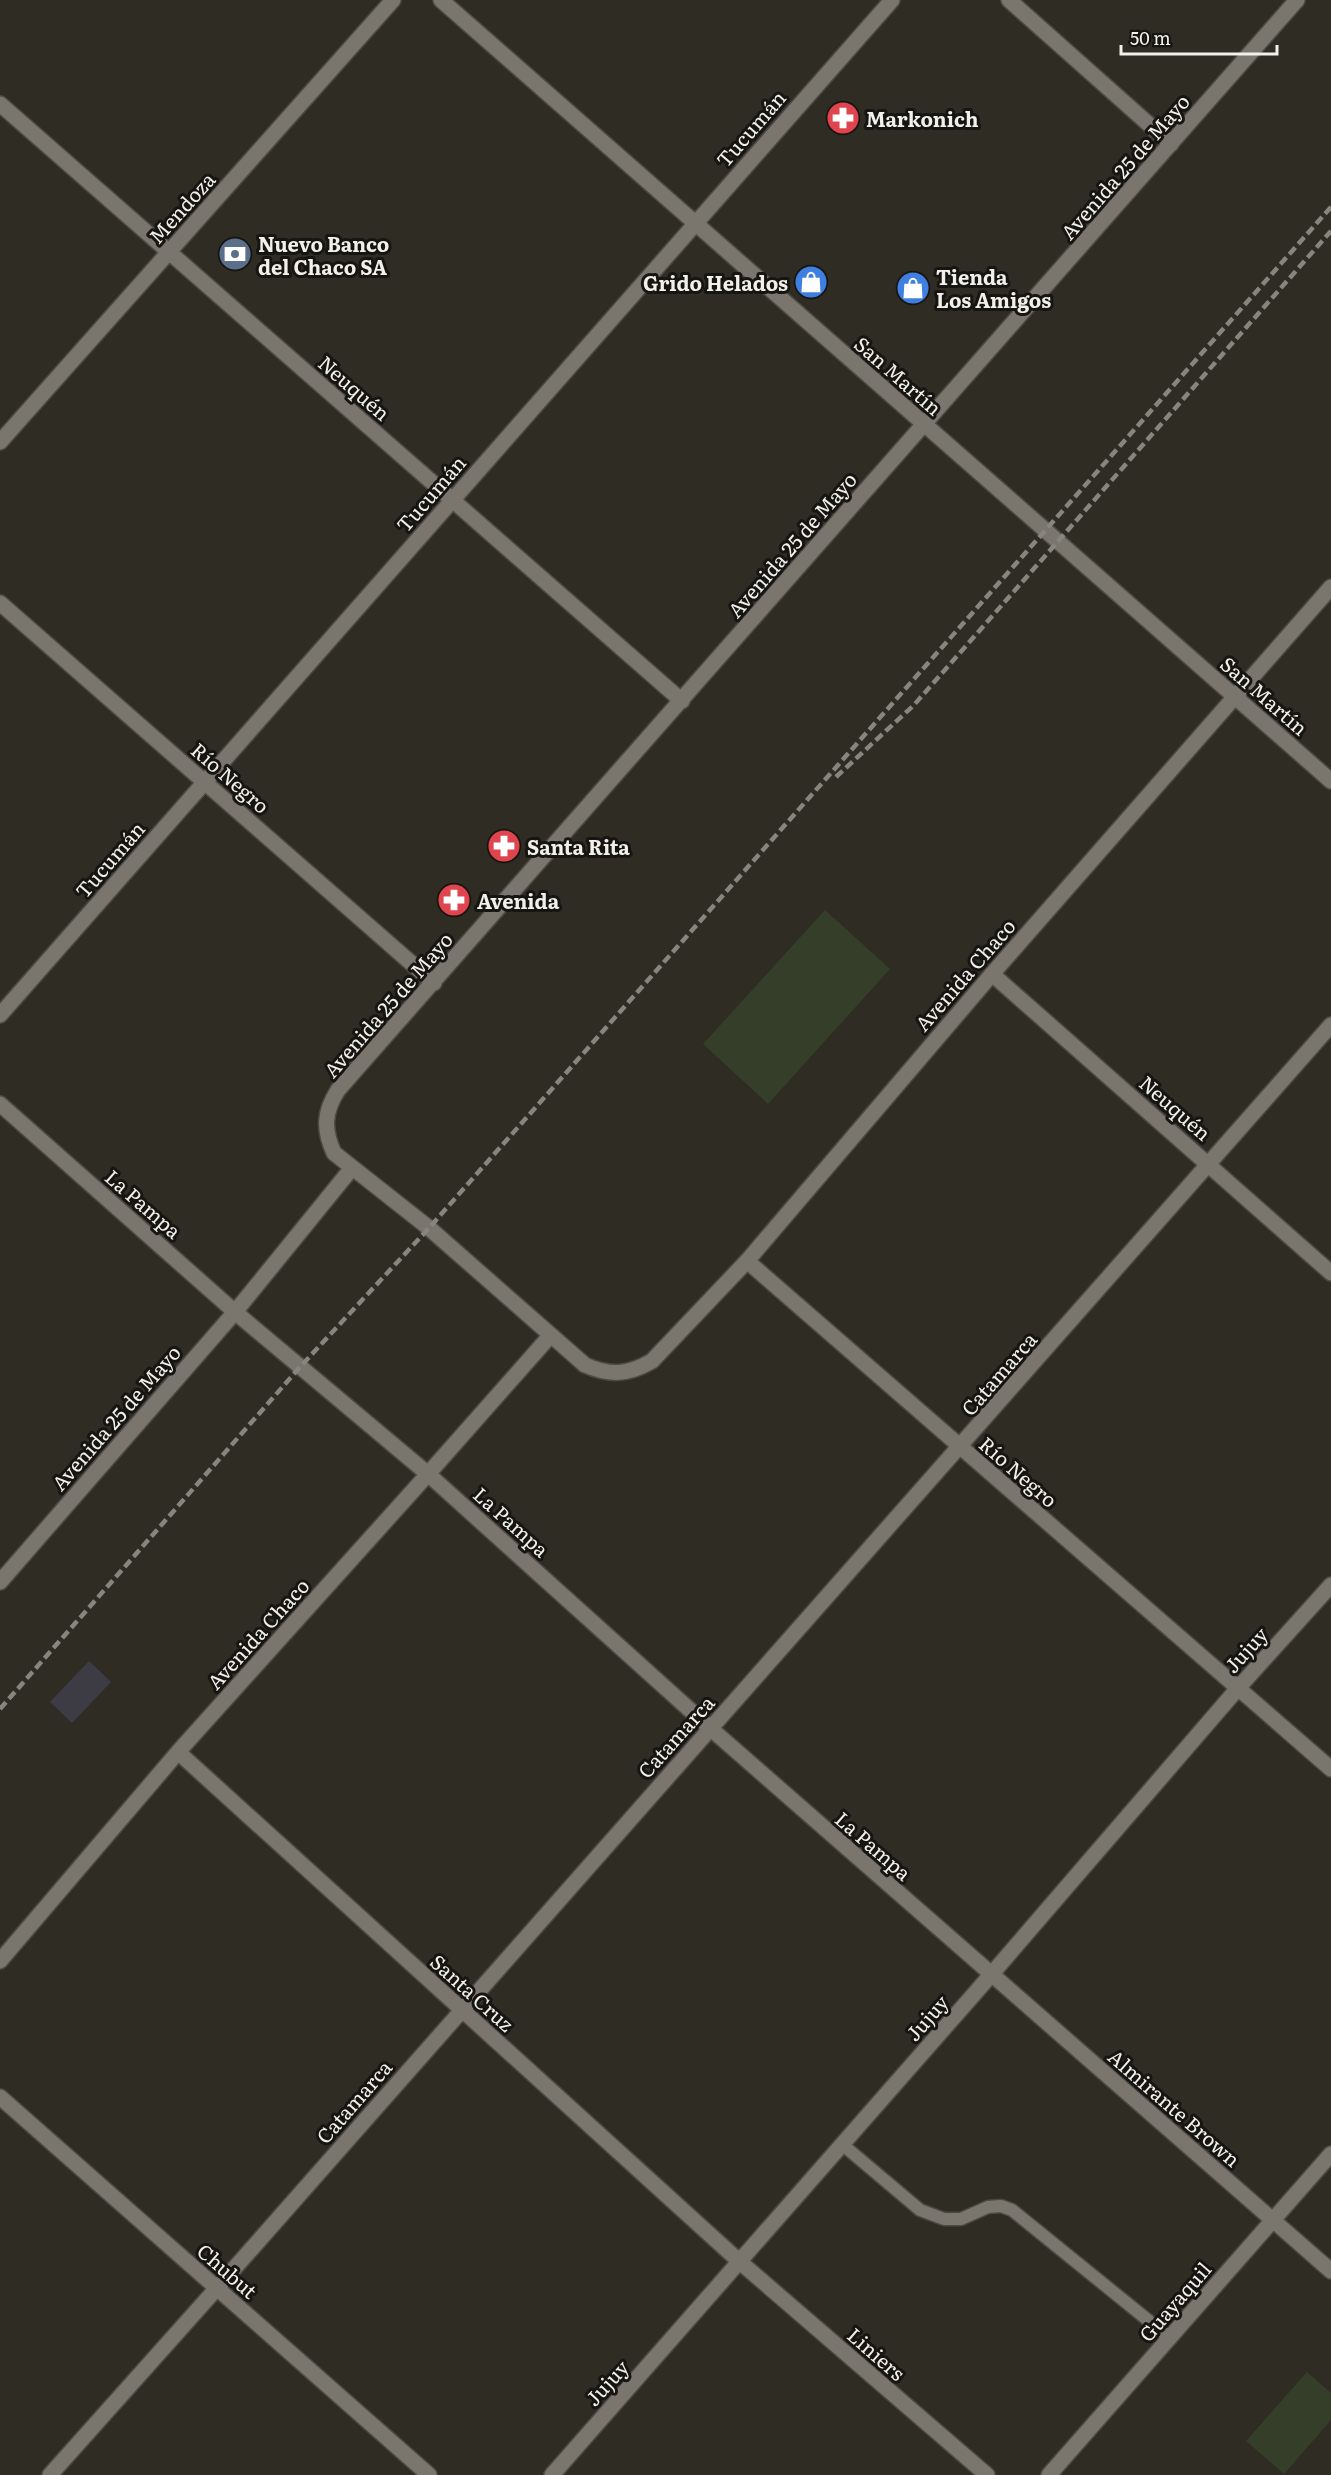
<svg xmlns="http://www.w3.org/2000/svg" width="1331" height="2475" font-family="Literata,serif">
<rect width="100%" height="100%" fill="#2f2c24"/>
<path fill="#353e29" d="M825,910L890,969L768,1104L703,1044Z
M1307,2372L1331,2393V2420L1284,2474L1246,2441Z"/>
<path fill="#3d3c45" d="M89,1661L111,1682L72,1723L50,1702Z"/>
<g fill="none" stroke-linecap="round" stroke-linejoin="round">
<defs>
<path id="service" d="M843,2145L920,2210L944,2219H961L988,2207L1001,2206L1012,2210L1170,2338"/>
<path id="minor" d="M1009,0L1171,144
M0,104L682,701
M0,442L393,0
M0,603L434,983
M992,974L1331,1273
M0,1015L892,0
M0,1104L235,1312
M747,1261L1331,1769
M178,1752L740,2262L987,2475
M0,1961L178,1752L428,1474
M0,2097L429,2475
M50,2475L217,2288L1331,1025
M552,2475L990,1976L1239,1687L1331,1585
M1049,2475L1331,2154"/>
<path id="tertiary" d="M441,0L1331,781
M1297,0L338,1090C324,1112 323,1129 334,1153L429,1228L585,1365C610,1376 628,1375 652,1361L747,1261L992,974L1331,587
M235,1312L428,1474L710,1728L1331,2271
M428,1474L550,1336
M0,1582L235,1312L352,1168"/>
</defs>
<use href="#service" stroke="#4b4a42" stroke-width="15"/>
<use href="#minor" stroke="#4b4a42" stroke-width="18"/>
<use href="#tertiary" stroke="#4b4a42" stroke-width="18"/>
<use href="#service" stroke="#7a766d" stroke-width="12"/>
<use href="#minor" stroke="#7a766d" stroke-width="15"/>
<use href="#tertiary" stroke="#7a766d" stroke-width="15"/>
<path stroke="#87857e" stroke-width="4.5" stroke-dasharray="9 4.5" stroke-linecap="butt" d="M836,777L914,705L1331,231
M0,1709L300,1367L429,1228L1331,207"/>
</g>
<defs>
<symbol id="pharmacy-disc" viewBox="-11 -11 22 22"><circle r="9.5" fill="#e0444e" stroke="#161511"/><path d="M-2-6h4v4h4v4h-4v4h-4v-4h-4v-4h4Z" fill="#fff"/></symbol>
<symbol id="bank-disc" viewBox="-11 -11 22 22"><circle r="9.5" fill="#5c6f8a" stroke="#161511"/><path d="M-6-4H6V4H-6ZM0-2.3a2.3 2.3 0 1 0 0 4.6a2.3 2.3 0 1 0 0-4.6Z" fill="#fff"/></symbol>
<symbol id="shop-disc" viewBox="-11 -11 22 22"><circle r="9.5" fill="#3f7fe0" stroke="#161511"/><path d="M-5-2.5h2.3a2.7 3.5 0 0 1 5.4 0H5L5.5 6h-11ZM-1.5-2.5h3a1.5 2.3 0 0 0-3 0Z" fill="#fff"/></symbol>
</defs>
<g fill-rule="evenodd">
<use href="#pharmacy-disc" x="824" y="99" width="38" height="38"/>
<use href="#bank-disc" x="216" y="235" width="38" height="38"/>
<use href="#shop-disc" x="792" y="263" width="38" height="38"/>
<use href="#shop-disc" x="894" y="269" width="38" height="38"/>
<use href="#pharmacy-disc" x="485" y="827" width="38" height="38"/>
<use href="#pharmacy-disc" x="435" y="881" width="38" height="38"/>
</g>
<g text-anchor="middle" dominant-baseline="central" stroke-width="6" stroke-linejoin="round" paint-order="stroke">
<g font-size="20" font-weight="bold" fill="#f1f0ea" stroke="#161511" text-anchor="start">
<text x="866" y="118">Markonich</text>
<text x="258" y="243">Nuevo Banco<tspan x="258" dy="23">del Chaco SA</tspan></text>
<text x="936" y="276">Tienda<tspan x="936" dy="23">Los Amigos</tspan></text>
<text x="788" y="282" text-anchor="end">Grido Helados</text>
<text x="527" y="846">Santa Rita</text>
<text x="477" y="900">Avenida</text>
</g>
<g font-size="20" fill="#f1f0ea" stroke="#161511">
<text transform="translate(750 128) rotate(-49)">Tucumán</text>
<text transform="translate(1124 166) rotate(-49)">Avenida 25 de Mayo</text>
<text transform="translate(181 207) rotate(-48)">Mendoza</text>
<text transform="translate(899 375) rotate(41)">San Martín</text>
<text transform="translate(355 387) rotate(41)">Neuquén</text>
<text transform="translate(430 493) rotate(-49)">Tucumán</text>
<text transform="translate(791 544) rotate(-49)">Avenida 25 de Mayo</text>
<text transform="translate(1265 695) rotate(41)">San Martín</text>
<text transform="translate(231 777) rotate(41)">Río Negro</text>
<text transform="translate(109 859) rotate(-49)">Tucumán</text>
<text transform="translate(964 974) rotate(-49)">Avenida Chaco</text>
<text transform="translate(387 1004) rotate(-49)">Avenida 25 de Mayo</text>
<text transform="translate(1176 1107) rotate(41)">Neuquén</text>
<text transform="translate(144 1203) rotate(41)">La Pampa</text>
<text transform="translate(998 1373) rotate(-49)">Catamarca</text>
<text transform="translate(115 1417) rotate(-49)">Avenida 25 de Mayo</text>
<text transform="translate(1019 1471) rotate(41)">Río Negro</text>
<text transform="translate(512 1521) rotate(42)">La Pampa</text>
<text transform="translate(257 1633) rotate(-48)">Avenida Chaco</text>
<text transform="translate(1245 1649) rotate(-48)">Jujuy</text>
<text transform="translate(675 1736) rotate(-48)">Catamarca</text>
<text transform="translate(874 1845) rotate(41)">La Pampa</text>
<text transform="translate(473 1992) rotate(42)">Santa Cruz</text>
<text transform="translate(926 2017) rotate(-49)">Jujuy</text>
<text transform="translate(353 2101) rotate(-49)">Catamarca</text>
<text transform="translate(1175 2107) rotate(41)">Almirante Brown</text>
<text transform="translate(228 2270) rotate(41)">Chubut</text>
<text transform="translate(1174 2301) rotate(-49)">Guayaquil</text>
<text transform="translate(877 2353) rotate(41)">Liniers</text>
<text transform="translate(606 2382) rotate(-48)">Jujuy</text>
</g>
</g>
<path d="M1121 45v9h156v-9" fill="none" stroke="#f1f0ea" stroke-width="3"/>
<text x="1130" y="45" font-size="18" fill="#f1f0ea" stroke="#161511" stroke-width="4.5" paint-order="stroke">50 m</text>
</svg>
